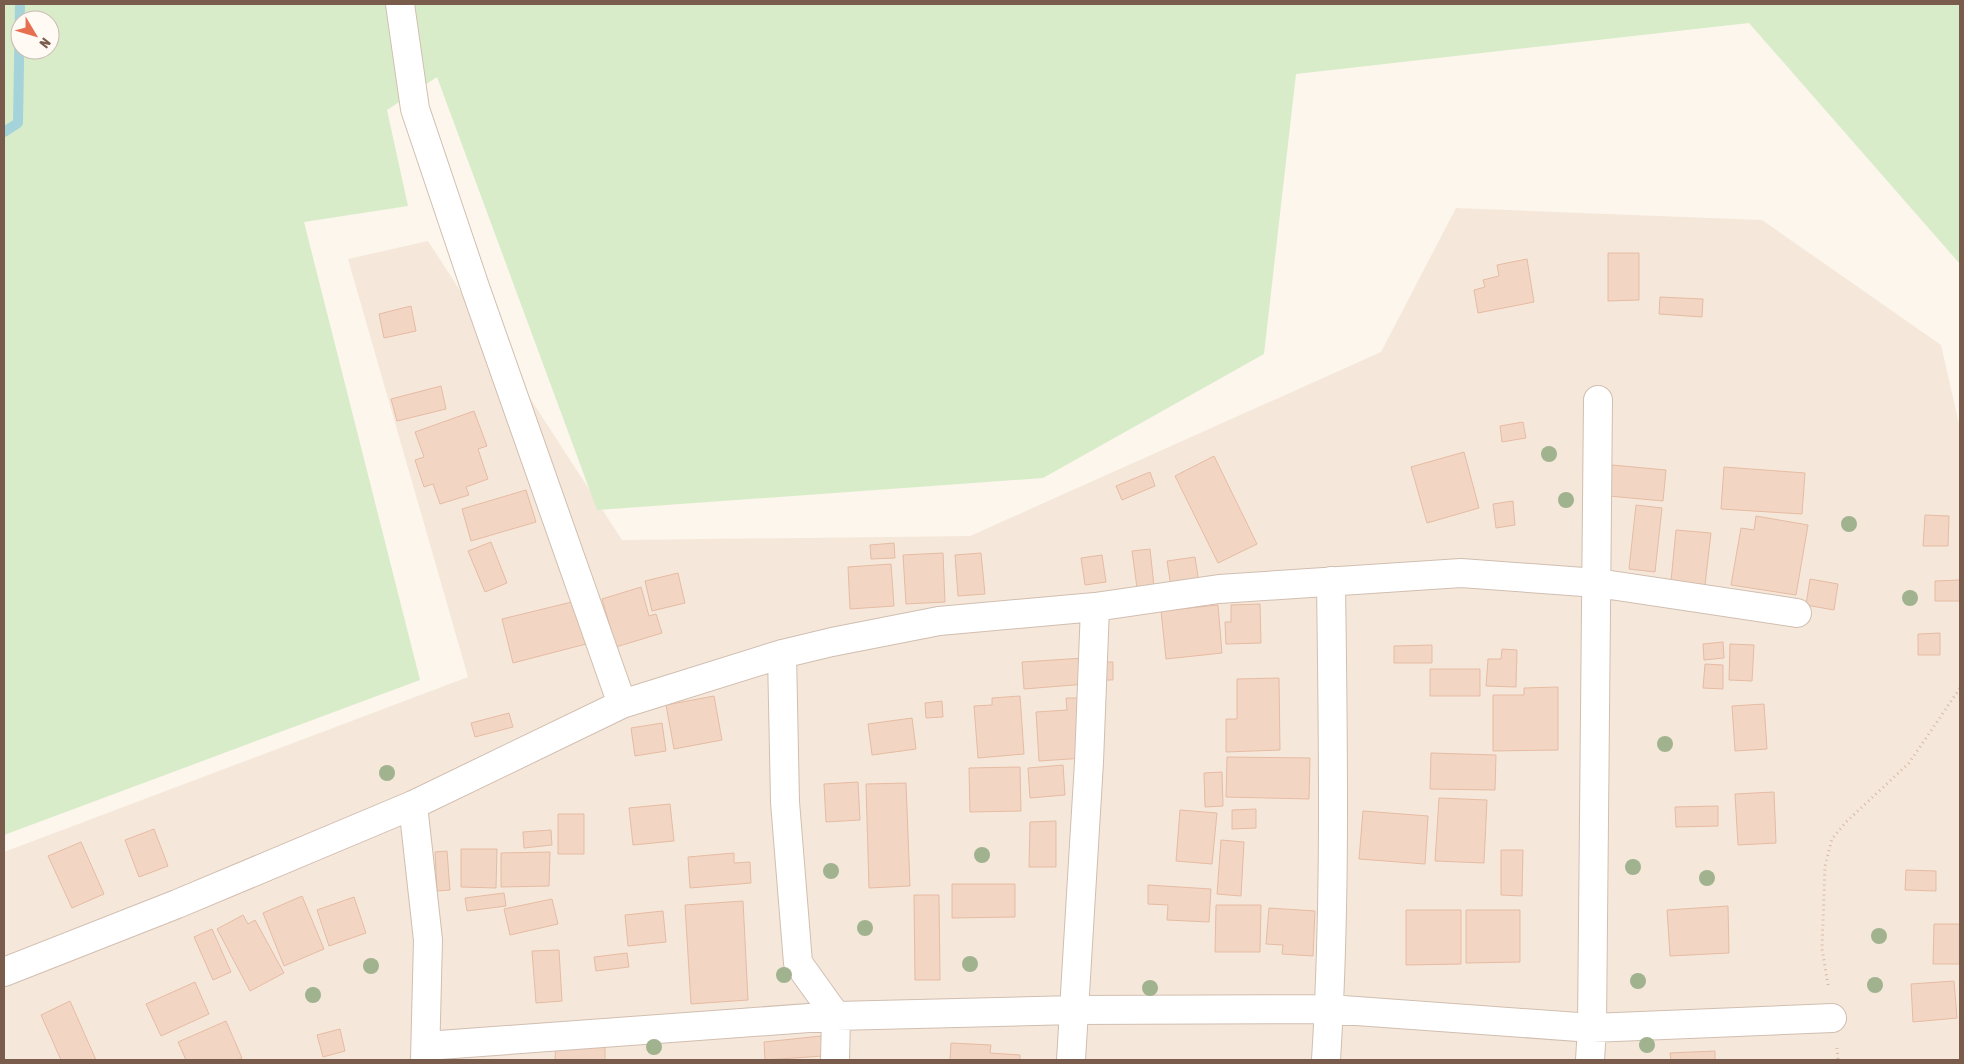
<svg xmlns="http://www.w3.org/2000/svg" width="1964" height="1064" font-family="'Asap Condensed',sans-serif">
<rect width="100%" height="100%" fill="#fdf6ec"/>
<path fill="#f5e8da" d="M1456,208L1762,220L1941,345L1960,428V1060H4V852L468,677L348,259L428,241L622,540L970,536L1381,352Z"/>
<path fill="#d8ecc9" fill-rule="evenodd" d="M4,4H1960V264L1749,23L1296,74L1264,354L1043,478L597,510L437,77L387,110L408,206L304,222L420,680L4,835ZM20,20H50V50H20Z"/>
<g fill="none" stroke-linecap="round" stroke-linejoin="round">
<path stroke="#a5d3da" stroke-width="10" d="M4,132L18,123L20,4"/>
</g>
<path fill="#f3d5c3" stroke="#e6bba3" d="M1608,253H1639V300L1608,301Z
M1527,259L1534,302L1478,313L1474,290L1485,287L1483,280L1499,276L1497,265Z
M1660,297L1703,299L1702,317L1659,314Z
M411,306L416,331L384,338L379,314Z
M441,386L446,409L397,421L391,399Z
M474,411L487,446L478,449L488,479L466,487L469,495L440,504L433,484L424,487L415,460L424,457L415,432Z
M1523,422L1526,438L1502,442L1500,426Z
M1464,452L1479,508L1427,523L1411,467Z
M1214,456L1257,544L1218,563L1175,476Z
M1612,465L1666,470L1663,501L1609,496Z
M1724,467L1805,473L1802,514L1721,509Z
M1150,472L1155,486L1122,500L1116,486Z
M526,490L536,522L471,541L462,509Z
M1513,501L1515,525L1496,528L1493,504Z
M1636,505L1662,508L1655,572L1629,569Z
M1925,515L1949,516L1948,546H1923Z
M1756,516L1808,525L1796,595L1731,585L1741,528L1754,530Z
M1676,530L1711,533L1705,585L1671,581Z
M491,542L507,583L485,592L468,551Z
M894,543L895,558L871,559L870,545Z
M1150,549L1154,586L1137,588L1132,551Z
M943,553L945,602L906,604L903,555Z
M981,553L985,594L958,596L955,555Z
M1102,555L1106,582L1085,585L1081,558Z
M1195,557L1199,583L1171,587L1167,561Z
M891,564L894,606L850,609L848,567Z
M678,573L685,603L652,611L645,581Z
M1810,579L1838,584L1834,610L1806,605Z
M1960,580V601H1935V581Z
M641,587L649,616L656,614L662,633L616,647L602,599Z
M576,601L586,644L513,663L502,619Z
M1260,604L1261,643L1226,644L1225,622H1231V605Z
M1218,605L1222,653L1166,659L1161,611Z
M1940,633V655H1918V634Z
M1723,642L1724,658L1704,660L1703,644Z
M1730,644L1754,645L1752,681L1729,680Z
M1432,645V663H1394V646Z
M1502,649L1517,650L1516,687L1486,686L1488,659H1501Z
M1084,658L1086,684L1024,689L1022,662Z
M1096,662H1113V680H1096Z
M1705,664L1723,665V689L1703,688Z
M1430,669H1480V696H1430Z
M1279,678L1280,750L1226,752V719H1237V679Z
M1558,687V750L1493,751V695H1524V688Z
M714,696L722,740L674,749L666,705Z
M1020,696L1024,754L978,758L974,706L992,705V698Z
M1066,698H1087L1085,758L1039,761L1036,712L1067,710Z
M942,701L943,717L926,718L925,703Z
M1764,704L1767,749L1735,751L1732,706Z
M509,713L513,727L475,737L471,723Z
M912,718L916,749L872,755L868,724Z
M662,723L666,751L635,756L631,728Z
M1431,753L1496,755L1495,790L1430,789Z
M1227,757L1310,758L1309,799L1226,797Z
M1063,765L1065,795L1030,798L1028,768Z
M1020,767L1021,811L970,812L969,768Z
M1222,772L1223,806L1205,807L1204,773Z
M858,782L860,820L826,822L824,784Z
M906,783L910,886L869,888L866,784Z
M1774,792L1776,843L1738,845L1735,794Z
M1439,798L1487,800L1484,863L1435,861Z
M670,804L674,841L633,845L629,808Z
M1718,806V826L1676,827L1675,807Z
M1256,809V828L1232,829V810Z
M1180,810L1217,813L1212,864L1176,861Z
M1363,811L1428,816L1425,864L1359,859Z
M558,814H584V854H558Z
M1056,821V867H1029L1030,822Z
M154,829L168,866L139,877L125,840Z
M551,830L552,845L524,848L523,832Z
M1221,840L1244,842L1241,896L1217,894Z
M81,842L104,894L72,908L48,856Z
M461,849H497L496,888L461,887Z
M1501,850H1523L1522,896L1501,895Z
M447,851L450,890L437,891L435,852Z
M550,852L549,886L501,887V853Z
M734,853V863L750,862L751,883L690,888L688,857Z
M1906,870L1936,871V891L1905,890Z
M952,884H1015V917L952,918Z
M1148,885L1211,889L1209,922L1167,920L1168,905L1148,904Z
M504,893L506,906L467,911L465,898Z
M914,895H939L940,980H915Z
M302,896L324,949L284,966L263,913Z
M354,897L366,933L329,946L317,910Z
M552,899L558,924L510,935L504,909Z
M743,901L748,1000L691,1004L685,905Z
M1216,905H1261L1260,952H1215Z
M1728,906L1729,953L1670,956L1667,910Z
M1269,908L1315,911L1313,956L1282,954L1283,945L1266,944Z
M1406,910H1461V964L1406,965Z
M1466,910H1520V962L1466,963Z
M663,911L666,942L628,946L625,915Z
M243,915L248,924L255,920L284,973L250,991L217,929Z
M1934,924H1960V964H1933Z
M212,929L231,972L213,980L194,937Z
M559,950L562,1001L536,1003L532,951Z
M627,953L629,967L596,971L594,957Z
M1954,981L1957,1018L1913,1022L1911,984Z
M195,982L209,1014L161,1036L146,1004Z
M70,1001L96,1060H61L41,1015Z
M226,1021L242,1058L237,1060H186L178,1042Z
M340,1029L345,1051L323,1057L317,1035Z
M821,1036L823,1056L765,1060L764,1042Z
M556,1041L605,1042V1060H555Z
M951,1043L991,1045L990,1053L1020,1055V1060H950Z
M1715,1051V1060H1671L1670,1053Z"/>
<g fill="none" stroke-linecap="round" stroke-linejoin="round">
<defs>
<path id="minor" d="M400,4L415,109L475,287L622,704
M782,654L785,802L798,963L836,1016L835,1060
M413,805L428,940L425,1060
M4,972L177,904L413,805L622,704L782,654L832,642L939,621L1095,607L1219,589L1461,573L1597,583L1797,613
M426,1046L836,1016L1074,1010L1329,1009L1592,1028L1832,1018
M1071,1060L1089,762L1095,607
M1326,1060C1336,901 1333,740 1331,581
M1590,1060L1592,1028L1598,400"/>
</defs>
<use href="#minor" stroke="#d1beb0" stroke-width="30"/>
<path stroke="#d9b8a5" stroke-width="3" stroke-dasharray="1 4" stroke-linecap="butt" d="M1828,985L1822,949L1825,866L1832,839L1846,822L1909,763L1960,688
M1837,1048L1838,1060"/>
<use href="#minor" stroke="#fff" stroke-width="28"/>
</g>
<g fill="#a0b28e">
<circle cx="1549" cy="454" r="8"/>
<circle cx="1566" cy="500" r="8"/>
<circle cx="1849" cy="524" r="8"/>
<circle cx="1910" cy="598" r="8"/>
<circle cx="1665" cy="744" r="8"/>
<circle cx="387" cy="773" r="8"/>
<circle cx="982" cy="855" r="8"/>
<circle cx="1633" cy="867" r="8"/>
<circle cx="831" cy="871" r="8"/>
<circle cx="1707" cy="878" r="8"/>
<circle cx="865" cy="928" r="8"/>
<circle cx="1879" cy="936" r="8"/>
<circle cx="970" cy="964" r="8"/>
<circle cx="371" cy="966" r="8"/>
<circle cx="784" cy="975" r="8"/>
<circle cx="1638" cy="981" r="8"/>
<circle cx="1875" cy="985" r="8"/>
<circle cx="1150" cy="988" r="8"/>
<circle cx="313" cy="995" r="8"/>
<circle cx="1647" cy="1045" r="8"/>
<circle cx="654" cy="1047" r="8"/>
</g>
<rect width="1964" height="1064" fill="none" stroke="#7a5c4d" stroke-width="10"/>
<g transform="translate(35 35) rotate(128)"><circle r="24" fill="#fffaf3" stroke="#cabbb1"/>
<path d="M0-4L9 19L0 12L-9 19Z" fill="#e76f51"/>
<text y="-8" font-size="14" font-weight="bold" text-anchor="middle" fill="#7a5c4d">N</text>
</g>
</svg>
